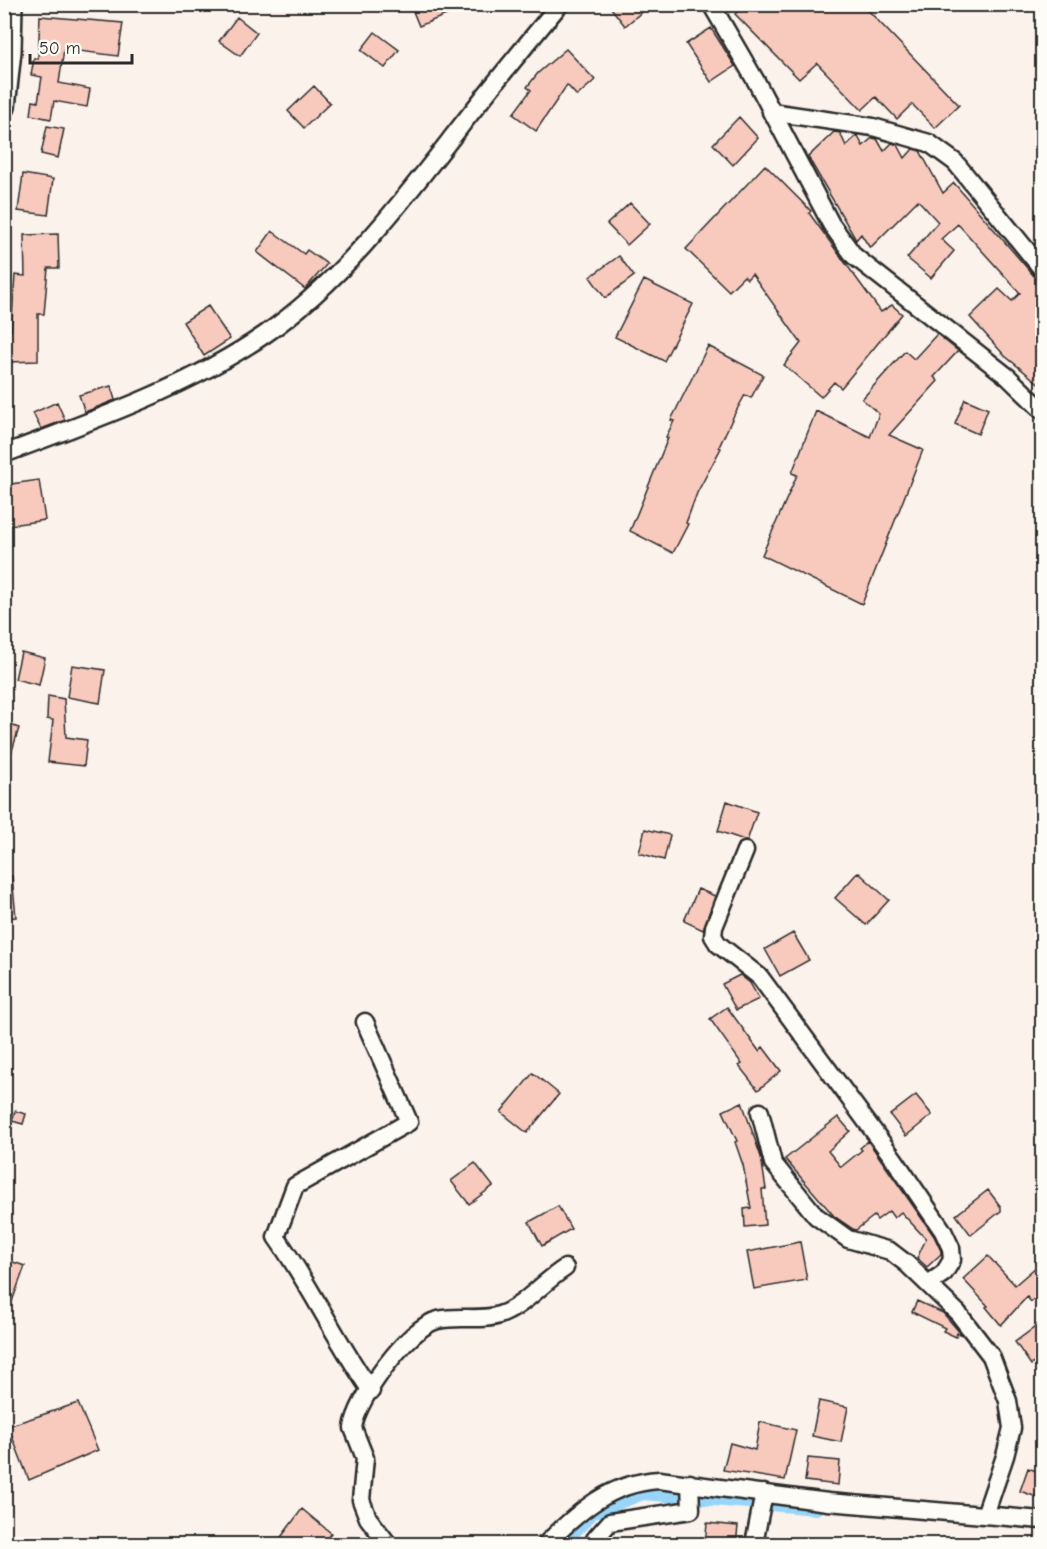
<svg xmlns="http://www.w3.org/2000/svg" width="1047" height="1549" font-family="'Comic Neue',sans-serif">
<rect width="100%" height="100%" fill="#fcf2ec"/>
<filter id="ink" filterUnits="userSpaceOnUse"><feTurbulence type="fractalNoise" baseFrequency=".0167" numOctaves="2"/><feDisplacementMap in="SourceGraphic" scale="12" xChannelSelector="R" yChannelSelector="G"/><feConvolveMatrix kernelMatrix="1 2 1 2 8 2 1 2 1" color-interpolation-filters="sRGB"/></filter>
<g filter="url(#ink)">
<g fill="none" stroke-linecap="round" stroke-linejoin="round">
<path stroke="#98d6f9" stroke-width="14" d="M562,1544L593,1512L643,1493L816,1508"/>
</g>
<path fill="#f8cabe" stroke="#2b2b2b" stroke-width="1.5" d="M410,4H471V5L419,26Z
M608,4H638L643,11L625,26Z
M745,4H862L959,105L935,128L912,104L897,119L876,97L862,110L817,63L799,79L735,14Z
M40,16L123,23L118,56L64,49L59,83L90,89L87,107L54,101L51,119L31,115L33,101L38,102L42,77L31,75L34,58L38,59Z
M237,17L257,33L240,56L219,41Z
M711,28L735,66L711,82L686,44Z
M375,32L399,50L385,68L361,50Z
M566,49L595,80L577,96L567,85L536,131L513,114L531,90L527,87L538,73Z
M314,86L330,103L304,128L288,111Z
M739,117L758,138L733,165L713,144Z
M47,126L64,129L58,158L41,154Z
M834,132L840,133L846,146L857,135L863,146L872,138L877,139L884,151L892,143L898,145L905,158L913,149L920,151L943,193L954,183L1034,276L1042,279V386L1005,356L970,317L999,289L1012,301L1020,293L958,224L941,239L954,251L931,278L907,258L938,222L918,200L870,248L861,234L856,240L808,157Z
M765,165L811,211L809,213L881,312L892,305L902,314L841,388L834,382L821,397L784,365L801,343L752,274L747,279L744,276L729,291L686,249Z
M23,174L53,179L48,215L18,211Z
M630,203L650,224L627,245L607,224Z
M272,231L304,254L307,250L327,264L305,289L257,252Z
M58,234L59,268H48L44,314H38V361L8,362V331H11L15,275L25,276L24,235Z
M619,256L634,276L605,298L590,277Z
M644,280L693,304L664,361L615,337Z
M208,306L230,339L204,356L183,322Z
M937,334L958,351L934,377L938,381L889,435L923,450L862,604L762,555L797,475L792,473L816,411L870,437L879,414L862,399L905,351L914,359Z
M708,346L763,375L751,398L745,395L734,415L719,447L721,448L697,493L686,523L688,524L673,553L630,531L668,438L666,437L674,421L671,420Z
M111,386L115,400L85,412L79,395Z
M965,399L988,409L978,434L955,424Z
M57,402L65,420L41,429L33,413Z
M39,480L45,520L4,526V485Z
M21,652L45,658L39,685L15,679Z
M72,665L105,670L100,703L67,697Z
M48,696L64,699L66,737L87,740L84,766L48,762L53,720L47,719Z
M4,723L19,728L7,767L4,766Z
M727,801L757,812L747,841L718,831Z
M645,829L670,835L664,860L639,853Z
M858,872L889,900L866,925L835,898Z
M4,876H12L16,917L4,918Z
M698,889L715,896L703,930L684,921Z
M793,933L809,960L780,976L765,949Z
M740,975L750,983L759,999L736,1010L722,984Z
M727,1007L759,1051L763,1047L781,1071L758,1090L739,1066L742,1064L710,1019Z
M533,1073L559,1094L527,1133L501,1112Z
M916,1095L932,1115L906,1136L890,1115Z
M742,1102L761,1157L766,1189H762L765,1225L745,1227L744,1209L751,1208L743,1165L735,1142L737,1141L723,1111Z
M15,1111L26,1114L23,1124L12,1121Z
M838,1117L850,1131L828,1151L841,1167L862,1150L860,1148L868,1141L934,1236L941,1251V1254L927,1267L917,1258L926,1239L901,1212L894,1218L889,1211L877,1220L874,1216L856,1230L853,1229L834,1216L785,1159Z
M475,1163L493,1186L469,1204L451,1181Z
M988,1190L1001,1207V1211L971,1235L956,1215Z
M558,1206L571,1229L542,1246L529,1222Z
M800,1242L807,1280L754,1289L747,1252Z
M988,1256L1015,1285L1037,1266L1042,1273V1292L1031,1302L1027,1297L1001,1325L986,1307L988,1306L963,1279Z
M4,1259L25,1266L6,1318H4Z
M917,1301L943,1313L962,1335L957,1333L956,1337L943,1331L945,1328L912,1312Z
M1042,1322V1357L1031,1365L1015,1342Z
M819,1401L848,1407L841,1442L812,1436Z
M78,1403L98,1450L29,1480L8,1426Z
M760,1422L796,1430L785,1480L723,1470L730,1443L755,1450Z
M808,1458L840,1461L838,1485L805,1481Z
M1028,1468L1042,1473V1499L1020,1491Z
M302,1509L331,1533L322,1545H285L279,1540Z
M707,1523L738,1526L736,1545H705Z"/>
<g fill="none" stroke-linecap="round" stroke-linejoin="round">
<defs>
<path id="minor" d="M711,4L757,83L831,224L854,256L1008,377L1042,410
M771,112L873,127L929,143L955,162L1042,269
M4,454C93,420 185,389 264,335C341,282 400,204 457,131C490,88 525,46 560,4
M745,851L714,927L713,936L718,944L760,977L894,1159L943,1231L951,1248L952,1260L944,1273L928,1284
M365,1022L409,1122L295,1186L276,1237C311,1286 336,1341 371,1391
M760,1112L773,1163L816,1216L848,1239L890,1251L907,1264L958,1313L991,1356L1008,1401L1012,1428L1005,1456L985,1515
M388,1544L368,1518L361,1500L365,1458L353,1428C356,1400 409,1326 438,1320C459,1315 483,1322 502,1314C525,1305 543,1282 565,1268
M546,1544C579,1511 610,1483 659,1480L828,1502L1042,1520
M596,1544L595,1539L610,1522L691,1510L690,1483
M754,1544L764,1493"/>
<path id="major" d="M4,107L10,51L11,4"/>
</defs>
<use href="#minor" stroke="#2b2b2b" stroke-width="21"/>
<use href="#major" stroke="#2b2b2b" stroke-width="26"/>
<use href="#minor" stroke="#fdfcf7" stroke-width="16"/>
<use href="#major" stroke="#fdfcf7" stroke-width="21"/>
</g>
</g>
<rect width="1047" height="1549" fill="none" stroke="#fdfcf7" stroke-width="24"/>
<rect x="12" y="12" width="1023" height="1525" fill="none" stroke="#2b2b2b" stroke-width="2" filter="url(#ink)"/>
<path d="M30 54v9h102v-9" fill="none" stroke="#2b2b2b" stroke-width="3"/>
<text x="39" y="54" font-size="18" fill="#2b2b2b" stroke="#fdfcf7" stroke-width="4.5" paint-order="stroke">50 m</text>
</svg>
